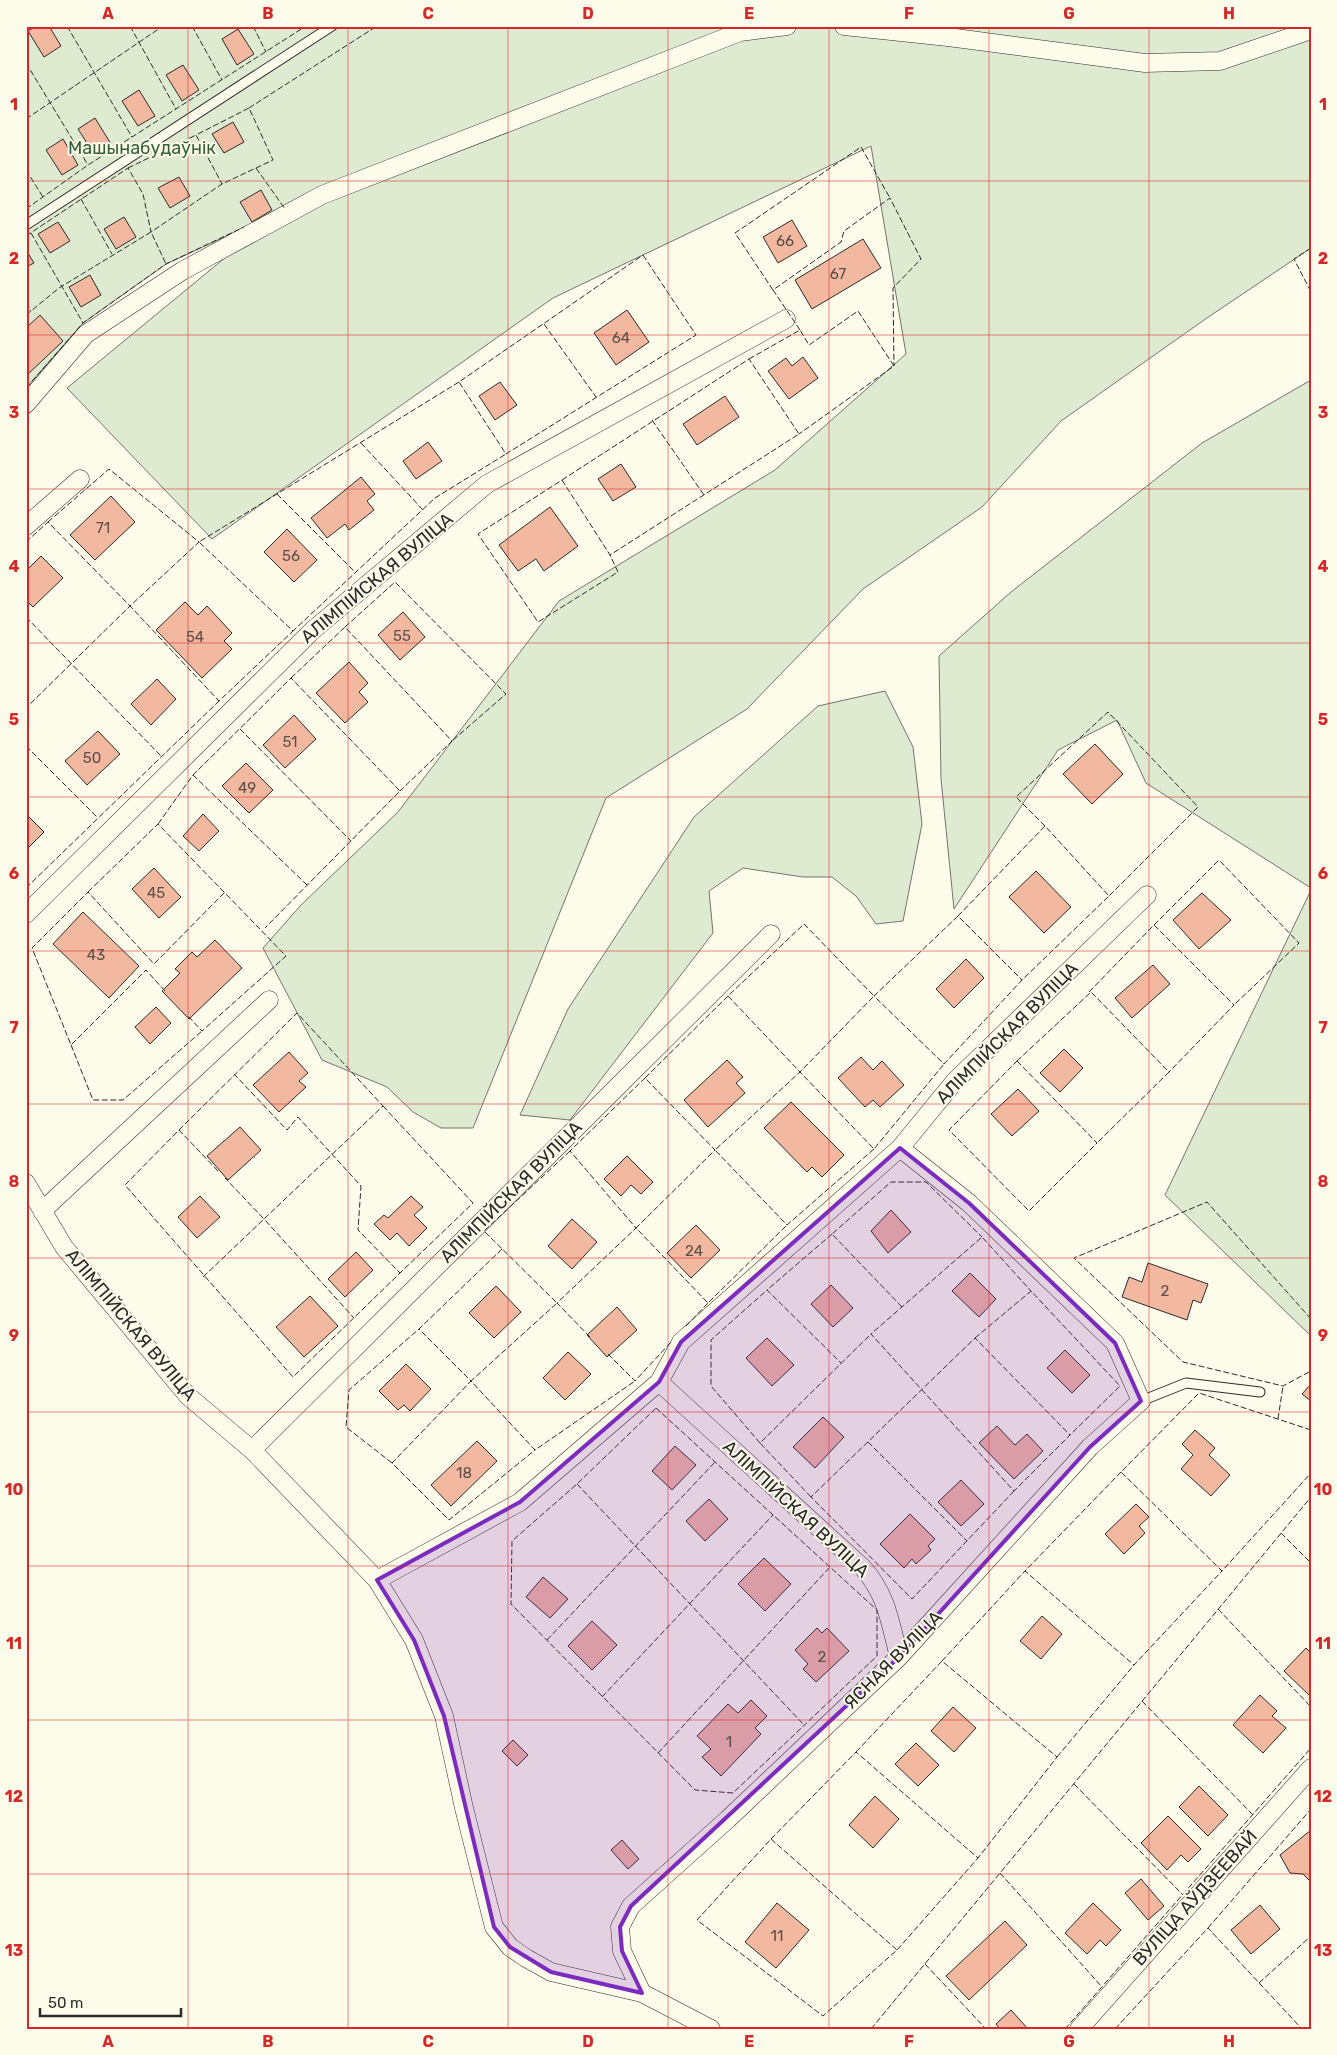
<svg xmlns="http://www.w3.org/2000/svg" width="1337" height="2055" font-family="Rubik,sans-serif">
<rect width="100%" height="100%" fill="#fdfbea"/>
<path fill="#deebd1" stroke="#74746e" d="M26,26H1311V248L1204,320L1061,421L982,507L863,589L747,709L606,798L473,1128H441L413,1112L387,1087L322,1060L263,948L301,905L398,812L559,601L775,470L906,354L871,146L553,298L212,539L67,388L283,210L166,264L83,323L26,388Z
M1311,380V888L1146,783L1117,720L1058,750L954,909L941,779L939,656L1011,592L1202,443Z
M885,691L913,747L922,824L903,921L876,924L856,896L832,877H803L743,868L709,891L713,933L570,1120L520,1115L568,1009L694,817L818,706Z
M1311,890V1336L1165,1195Z"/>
<path fill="#f2b8a0" stroke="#2b2b2b" d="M36,26H49L61,46L44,57L28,31Z
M238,29L254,54L237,65L222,39Z
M183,65L199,90L182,101L166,75Z
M139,90L155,116L138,126L122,101Z
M95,118L111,144L94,154L78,129Z
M233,122L244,142L224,153L212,134Z
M63,139L78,165L62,175L46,150Z
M179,177L190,196L170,208L158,188Z
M261,190L272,210L252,222L240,202Z
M124,217L136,237L116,249L104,229Z
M792,220L807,246L778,263L763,237Z
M58,222L70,241L50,253L38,234Z
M863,239L881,268L812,309L795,280Z
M26,250L34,263L26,267Z
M90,275L101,295L81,307L69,287Z
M627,310L649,342L616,365L594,333Z
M40,315L63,341L26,376V328Z
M803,357L818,378L789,399L768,371L786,358L792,366Z
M500,382L517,405L495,420L479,396Z
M725,396L739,417L697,445L683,424Z
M428,442L442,461L416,479L403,461Z
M621,464L636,487L613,501L598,479Z
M361,477L375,494L367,501L374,510L349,530L345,524L327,538L311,518Z
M111,496L135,522L95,560L70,535Z
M550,507L578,546L544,571L536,559L518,571L499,545Z
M287,529L317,560L294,582L264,552Z
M41,556L63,578L33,607L26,600V571Z
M185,602L198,615L207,606L232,633L224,641L232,649L202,678L156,630Z
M403,612L425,637L400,660L378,635Z
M349,662L368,683L359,692L368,702L345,723L316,693Z
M157,679L176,699L151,725L131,704Z
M294,715L316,739L285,768L263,745Z
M98,731L120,754L87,785L65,761Z
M1095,744L1123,774L1092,804L1063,774Z
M246,763L273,790L249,813L222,786Z
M26,814L44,832L26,850Z
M203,814L219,831L199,851L183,836Z
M154,868L181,897L159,918L132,889Z
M1036,871L1071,907L1044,933L1009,897Z
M1202,893L1231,920L1199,949L1173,920Z
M83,912L139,966L109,998L53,944Z
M215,940L242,968L189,1019L162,991L180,973L175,969L192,952L197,957Z
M966,959L984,978L954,1008L936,989Z
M1153,965L1170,984L1132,1018L1115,998Z
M156,1007L171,1023L150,1044L135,1027Z
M1064,1049L1083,1068L1060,1092L1040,1073Z
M289,1052L308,1073L299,1081L306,1087L279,1112L253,1085Z
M861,1057L873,1070L882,1061L904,1085L880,1107L873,1100L865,1107L838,1078Z
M727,1060L743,1077L736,1083L745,1093L708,1127L684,1100Z
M1018,1089L1039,1111L1012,1136L991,1114Z
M791,1102L844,1155L822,1177L812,1167L807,1172L764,1128Z
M240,1127L261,1150L228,1180L207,1156Z
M627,1156L653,1182L641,1194L631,1185L621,1196L604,1179Z
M200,1196L220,1217L197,1238L178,1217Z
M411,1196L423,1207L414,1215L427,1228L409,1246L397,1233L390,1240L374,1224L384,1215L388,1218Z
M891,1210L911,1232L888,1253L871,1231Z
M572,1219L597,1242L572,1269L548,1246Z
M696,1225L720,1250L691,1278L667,1253Z
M356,1252L373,1270L345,1297L328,1279Z
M1148,1263L1208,1284L1201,1303L1193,1300L1187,1320L1122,1297L1129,1277L1142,1282Z
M970,1273L996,1299L979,1317L952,1291Z
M831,1285L853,1308L833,1327L811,1304Z
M496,1286L521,1312L494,1338L469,1313Z
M310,1296L338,1326L304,1357L276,1327Z
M617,1307L637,1330L607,1357L587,1335Z
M767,1338L794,1365L772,1386L746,1358Z
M1065,1350L1090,1375L1072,1393L1047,1368Z
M568,1352L591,1374L565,1400L543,1378Z
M406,1364L431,1389L410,1411L404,1405L398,1410L379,1391Z
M1311,1384V1401L1302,1394Z
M823,1417L844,1437L815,1468L793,1447Z
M997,1426L1015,1445L1027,1434L1043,1451L1014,1479L979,1443Z
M1195,1430L1215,1448L1209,1455L1230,1475L1211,1496L1181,1469L1193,1455L1182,1444Z
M477,1441L497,1461L451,1506L431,1485Z
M675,1446L696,1465L672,1490L652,1471Z
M961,1480L984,1504L961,1526L938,1502Z
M709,1499L728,1519L705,1541L686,1521Z
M1136,1504L1149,1517L1139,1526L1145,1533L1124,1554L1105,1534Z
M910,1514L935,1539L928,1546L931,1550L916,1564L912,1559L904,1568L880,1544Z
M764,1558L791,1584L765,1611L738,1584Z
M543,1577L568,1599L550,1618L526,1597Z
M1042,1616L1062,1634L1041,1659L1020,1641Z
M592,1621L617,1645L592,1670L568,1646Z
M817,1628L822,1633L827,1628L849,1651L816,1682L803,1669L808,1664L795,1650Z
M1306,1648L1311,1653V1697L1284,1671Z
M1260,1695L1277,1711L1272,1716L1286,1728L1263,1753L1233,1725Z
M751,1700L767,1716L755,1728L761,1734L721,1776L702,1757L711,1749L697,1736L728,1704L738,1713Z
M953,1707L976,1728L954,1752L931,1731Z
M513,1740L528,1755L517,1766L502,1751Z
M916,1743L939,1765L918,1786L895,1764Z
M1199,1786L1228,1815L1208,1836L1179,1807Z
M875,1796L899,1819L873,1848L849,1825Z
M1168,1816L1201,1849L1188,1862L1181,1855L1167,1870L1141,1843Z
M1311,1830V1878L1309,1880L1303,1874L1290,1873L1280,1855Z
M622,1840L639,1859L628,1869L611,1850Z
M1141,1879L1164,1906L1148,1920L1125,1893Z
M777,1903L809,1930L776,1968L745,1942Z
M1093,1903L1121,1930L1106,1946L1100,1940L1087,1954L1065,1933Z
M1260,1905L1280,1929L1251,1954L1231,1930Z
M1005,1921L1027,1945L969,2000L946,1976Z
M1011,2010L1028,2029H1000L996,2024Z"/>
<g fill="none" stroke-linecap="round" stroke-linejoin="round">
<defs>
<path id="service" d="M26,225L332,26
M1141,1401L1186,1383L1260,1392"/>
<path id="minor" d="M844,26L948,37L1145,63L1220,61L1311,30
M26,404L86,334L182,271L322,195L740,32L787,26
M26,526L80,479
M26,914L313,630L487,484L786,319
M26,1183L64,1247L188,1396L252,1450L377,1580L414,1640L444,1716L464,1808L494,1927L510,1947L526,1958L551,1972L642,1993L711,2029
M42,1211L269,1000
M659,1382L863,1568C887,1595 890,1622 899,1657
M252,1450L771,934
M377,1580L520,1502L659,1382L681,1342L900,1148L955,1081L1147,895
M642,1993L622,1951L620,1927L631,1906L728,1819L899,1657L1090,1447L1141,1401L1115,1343L969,1203L900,1148
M1079,2029L1311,1768"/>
</defs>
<use href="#service" stroke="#2b2b2b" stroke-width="11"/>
<use href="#minor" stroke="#2b2b2b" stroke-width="19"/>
<use href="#service" stroke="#fdfbea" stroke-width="9"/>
<use href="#minor" stroke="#fdfbea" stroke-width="18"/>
<path stroke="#2b2b2b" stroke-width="1" stroke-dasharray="6 2.5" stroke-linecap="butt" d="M67,26L132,137
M130,26L176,109
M192,26L222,80
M253,26L266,52
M26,63L88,165
M249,108L377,26
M26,119L163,26
M128,168L196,135
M256,168L285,209
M26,170L43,197
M81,199L112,254
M26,209L88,165L306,26
M31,233L83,323
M26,236L128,168L143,194L151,232L222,184L273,160L249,108L196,135L222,184
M1311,248L1294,259L1311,292
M643,255L696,335L506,454L459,382Z
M773,290L735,233L861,147L890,198
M26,303L31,311
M26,315L59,288L151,232L166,264
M544,324L596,397
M800,330L773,290L841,242L844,231L890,198L921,259L893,288L894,366
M749,359L800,330L809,345L858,311L894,366L799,434
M459,382L199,542L293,631L435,498L506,454
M26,388L83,323L166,264L244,227
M652,420L704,495
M361,443L423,510
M562,480L749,359L799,434L610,555
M562,480L610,555L618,572L538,622L478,534Z
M277,494L356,573
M48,522L109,469L199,542L130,606L219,701L293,631
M26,542L48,522L130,606L26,708
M26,617L162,757
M345,627L395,582L506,694L452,741
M291,678L345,627L452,741L400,791
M240,729L351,841
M26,746L98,818
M193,775L307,885
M158,824L193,775L291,678L400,791L265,928
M1045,826L1016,797L1108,712L1198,807L1109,896
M26,888L219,701
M88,892L158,824L286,956L202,1031L188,1016
M958,916L1045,826L1109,896L1022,980L944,1064L874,996L958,916L1022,980
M1154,925L1219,860L1299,943L1234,1005
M165,991L146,970L71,1045L32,948L88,892L154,964L224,893
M1089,992L1154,925L1234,1005L1169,1072
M728,996L645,1078L715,1150L636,1228L708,1303L787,1225
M71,1045L93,1100H123L202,1031
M1017,1061L1097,1143L1029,1211L949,1130Z
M1017,1061L1091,992L1169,1072L1097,1143
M383,1106L473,1203L400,1273
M179,1130L297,1013L383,1106L264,1219L354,1318
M874,1149L787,1225L715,1150L800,1072L728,996L804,924L874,996L800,1072L874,1149L944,1064
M570,1151L484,1231L557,1303L471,1381L535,1450L635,1381
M218,1171L179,1130L125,1185L293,1377L400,1273L358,1230L361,1186L298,1117L287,1130L235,1075
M832,1234L767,1290L841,1363
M502,1249L419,1329L471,1381L392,1463L449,1520L535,1450
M203,1277L264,1219L225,1178
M902,1307L832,1234L891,1182H926L982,1237
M1311,1319L1207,1202L1074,1258L1183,1362L1283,1386L1311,1371
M686,1326L708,1303
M590,1337L557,1303L636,1228L570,1151L646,1077
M975,1338L1031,1291L1120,1386L1070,1435
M608,1354L635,1381L672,1341
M656,1408L877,1610V1656L733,1793L695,1790L511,1604L512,1541L577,1484Z
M1278,1419L1283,1386
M1311,1430L1199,1393L1121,1472L1222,1571L1311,1473
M868,1442L967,1541
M760,1443L711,1386V1340L767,1290
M392,1463L346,1427L349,1390L419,1329
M1121,1472L1025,1571L1134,1665L1222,1571
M577,1484L804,1725
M1014,1491L912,1599L811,1497L975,1338L1070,1435L1014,1491L871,1334L982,1237L1031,1291
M811,1497L760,1443L871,1334
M1281,1533L1311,1563
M1218,1609L1311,1707
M547,1640L715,1462
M942,1661L1025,1571
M602,1697L773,1515
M1142,1701L1253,1815
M856,1752L942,1661L1057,1757L978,1858
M658,1753L830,1567
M1057,1757L1134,1665
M1074,1784L1183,1895
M771,1839L897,1950L823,2016L697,1920Z
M771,1839L856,1752L978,1858L897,1950
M1000,1873L1102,1987
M1208,1928L1311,1809
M925,1964L986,2029
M1259,1983L1311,1936
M871,2029L1311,1497
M1065,2029L1311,1748
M1115,2029L1208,1928L1302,2029"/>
</g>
<path fill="#7b2cbf" fill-opacity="0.2" stroke="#7b2cbf" stroke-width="4" stroke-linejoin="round" d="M900,1148L969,1203L1115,1343L1141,1401L1090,1447L899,1657L631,1906L620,1927L622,1951L642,1993L551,1972L510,1947L494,1927L444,1716L414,1640L377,1580L520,1502L659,1382L681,1342Z"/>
<path fill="none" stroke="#d62828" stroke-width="1" stroke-opacity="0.55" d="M188,26V2029M348,26V2029M508,26V2029M668,26V2029M829,26V2029M989,26V2029M1149,26V2029M26,181H1311M26,335H1311M26,489H1311M26,643H1311M26,797H1311M26,951H1311M26,1104H1311M26,1258H1311M26,1412H1311M26,1566H1311M26,1720H1311M26,1874H1311"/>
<g text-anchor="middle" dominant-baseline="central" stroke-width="4" stroke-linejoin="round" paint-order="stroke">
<g font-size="15" fill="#5d4e48">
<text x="785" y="241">66</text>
<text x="838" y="274">67</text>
<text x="621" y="338">64</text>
<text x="103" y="528">71</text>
<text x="291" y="556">56</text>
<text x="402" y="636">55</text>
<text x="195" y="637">54</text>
<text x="290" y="742">51</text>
<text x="92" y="758">50</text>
<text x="247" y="788">49</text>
<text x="156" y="893">45</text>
<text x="96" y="955">43</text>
<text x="694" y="1251">24</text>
<text x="1165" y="1291">2</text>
<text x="464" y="1473">18</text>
<text x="822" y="1657">2</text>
<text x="729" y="1742">1</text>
<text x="777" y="1936">11</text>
</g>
<g font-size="18" fill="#34623c" stroke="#fdfbea">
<text x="142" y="148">Машынабудаўнік</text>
</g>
<g font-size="18" fill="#2b2b2b" stroke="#fdfbea">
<text transform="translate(377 578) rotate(-40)">АЛІМПІЙСКАЯ ВУЛІЦА</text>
<text transform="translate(1007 1033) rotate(-45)">АЛІМПІЙСКАЯ ВУЛІЦА</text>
<text transform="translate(511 1192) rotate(-45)">АЛІМПІЙСКАЯ ВУЛІЦА</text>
<text transform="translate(131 1325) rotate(50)">АЛІМПІЙСКАЯ ВУЛІЦА</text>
<text transform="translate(796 1509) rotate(43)">АЛІМПІЙСКАЯ ВУЛІЦА</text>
<text transform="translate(893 1660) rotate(-45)">ЯСНАЯ ВУЛІЦА</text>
<text transform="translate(1195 1898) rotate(-48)">ВУЛІЦА АЎДЗЕЕВАЙ</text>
</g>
</g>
<rect width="1337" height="2055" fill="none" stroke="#fdfbea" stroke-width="55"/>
<path d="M40 2008v8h141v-8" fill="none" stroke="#2b2b2b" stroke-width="2.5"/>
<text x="48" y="2008" font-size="15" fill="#2b2b2b" stroke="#fdfbea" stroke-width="4" paint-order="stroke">50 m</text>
<rect x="28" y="28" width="1282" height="2000" fill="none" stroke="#d62828" stroke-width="2"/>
<g font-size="16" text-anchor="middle" font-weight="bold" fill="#d62828">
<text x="108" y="19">A</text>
<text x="268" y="19">B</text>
<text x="428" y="19">C</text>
<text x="588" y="19">D</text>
<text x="749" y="19">E</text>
<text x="909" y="19">F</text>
<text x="1069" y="19">G</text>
<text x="1229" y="19">H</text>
<text x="14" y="110">1</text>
<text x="1323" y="110">1</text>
<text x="14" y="264">2</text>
<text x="1323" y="264">2</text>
<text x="14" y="418">3</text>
<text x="1323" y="418">3</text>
<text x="14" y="572">4</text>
<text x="1323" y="572">4</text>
<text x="14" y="725">5</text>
<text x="1323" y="725">5</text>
<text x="14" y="879">6</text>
<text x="1323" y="879">6</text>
<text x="14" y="1033">7</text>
<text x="1323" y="1033">7</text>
<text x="14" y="1187">8</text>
<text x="1323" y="1187">8</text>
<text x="14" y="1341">9</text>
<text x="1323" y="1341">9</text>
<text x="14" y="1495">10</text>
<text x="1323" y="1495">10</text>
<text x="14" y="1649">11</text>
<text x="1323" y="1649">11</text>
<text x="14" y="1802">12</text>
<text x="1323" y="1802">12</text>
<text x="14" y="1956">13</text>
<text x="1323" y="1956">13</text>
<text x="108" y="2047">A</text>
<text x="268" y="2047">B</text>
<text x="428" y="2047">C</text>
<text x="588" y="2047">D</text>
<text x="749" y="2047">E</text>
<text x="909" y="2047">F</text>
<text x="1069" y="2047">G</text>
<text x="1229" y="2047">H</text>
</g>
</svg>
